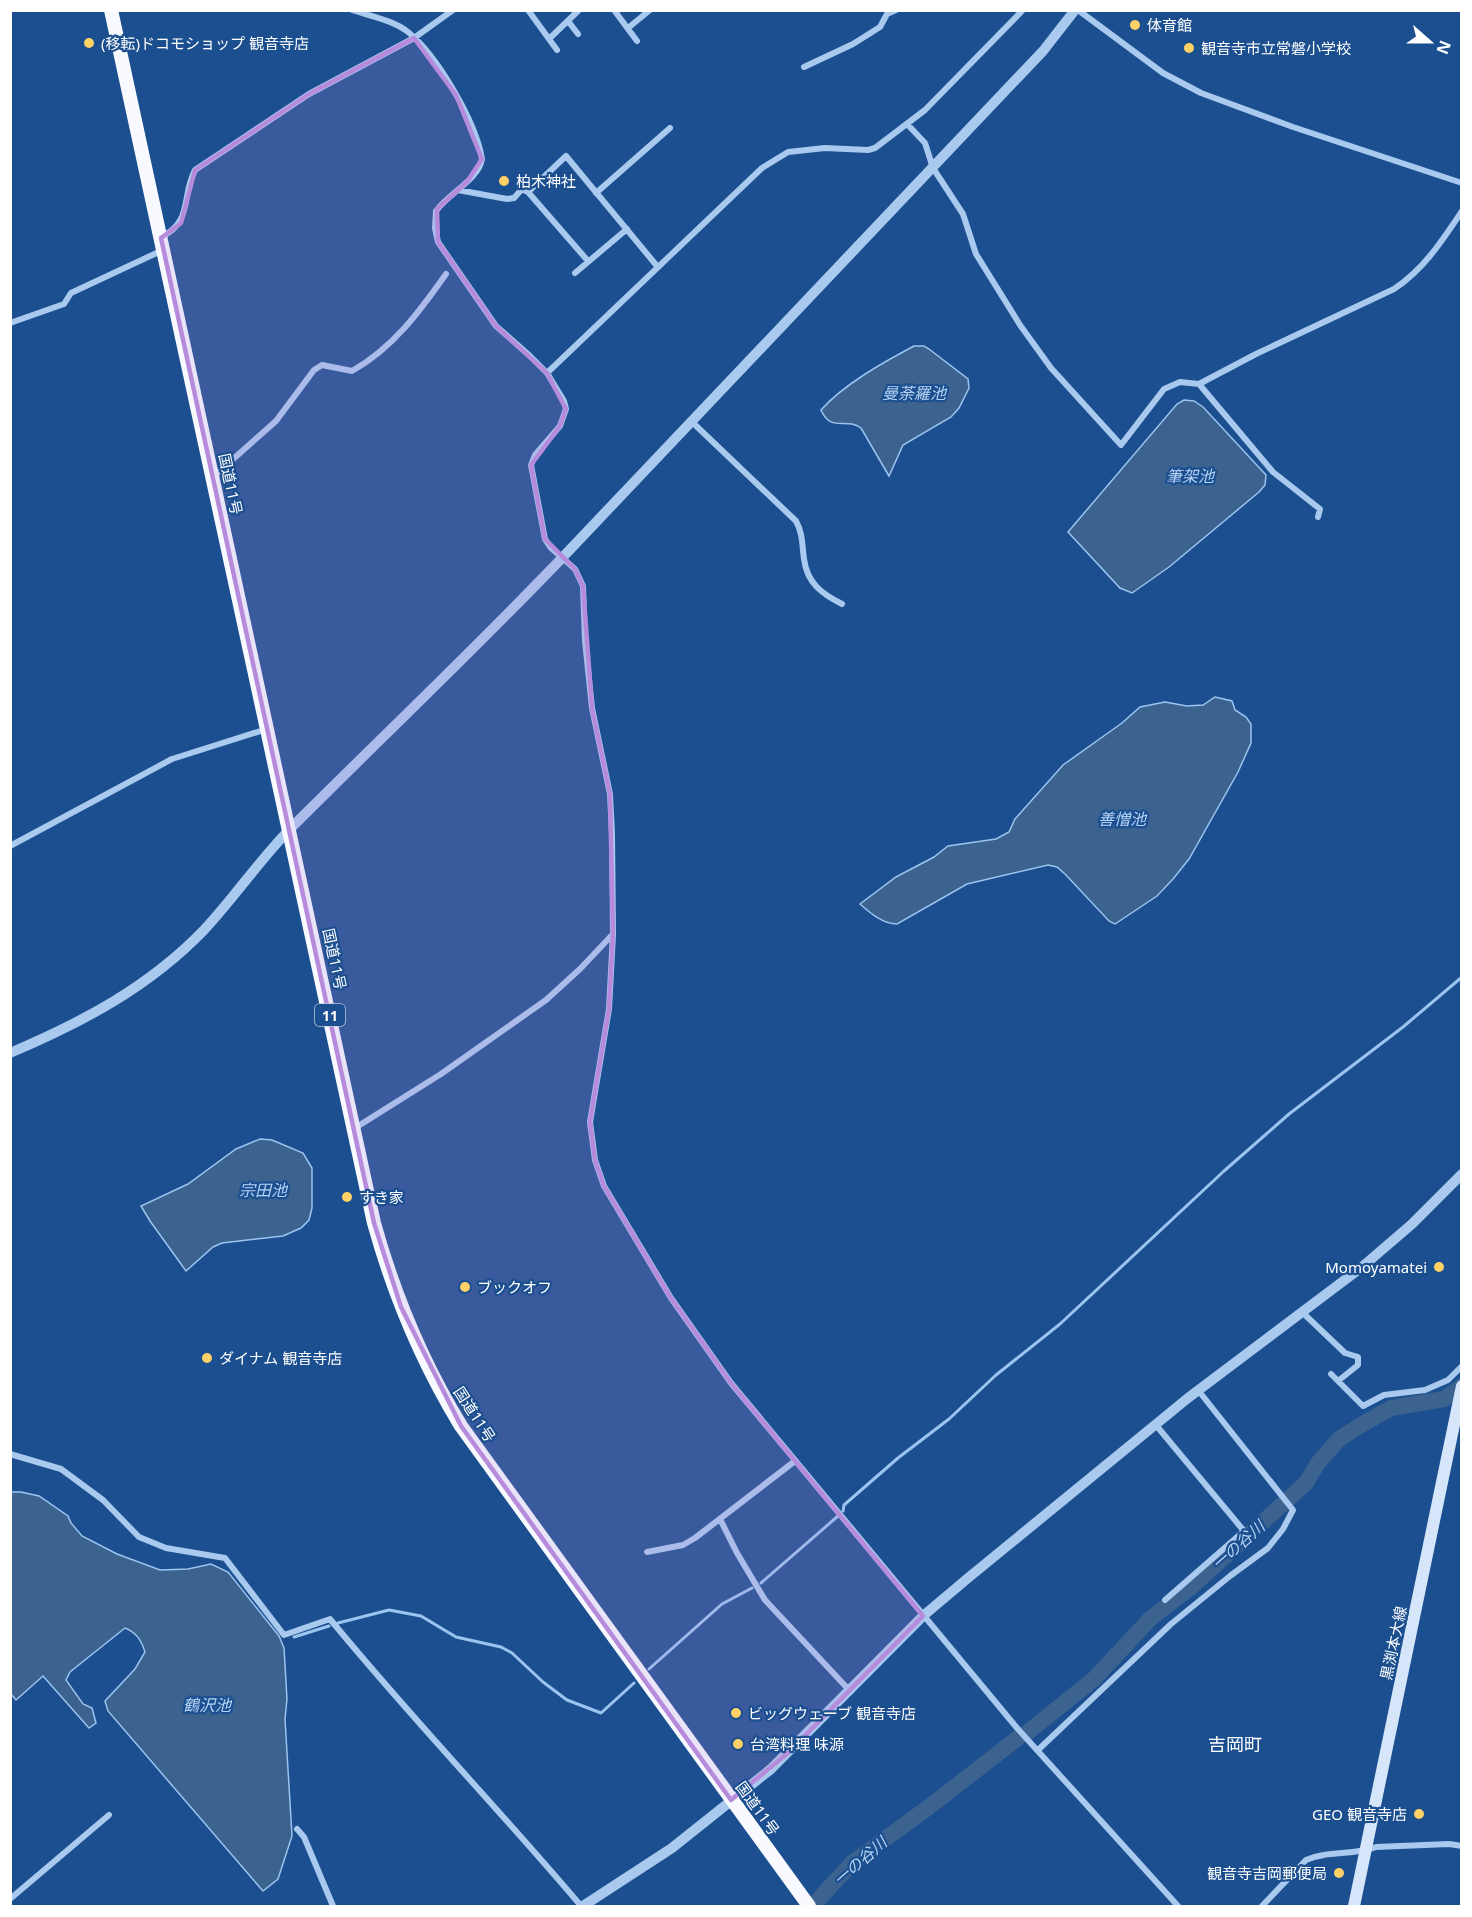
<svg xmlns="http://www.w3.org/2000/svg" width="1472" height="1917" font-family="'Noto Sans','Noto Sans JP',sans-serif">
<rect width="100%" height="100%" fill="#1b4f8f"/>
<path fill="#3c6290" stroke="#9cc4f0" stroke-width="1.5" d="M914,346H924L929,349L968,379L969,388L959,408L951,417L903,445L889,476L861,428C846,417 831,433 821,410C844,384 884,362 914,346Z
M1184,400L1194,401L1203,407L1266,475L1265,485L1259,492L1169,567L1132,593L1120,588L1068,532L1177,404Z
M1215,697L1232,701L1235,710L1246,717L1251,724V743L1238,772L1189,859L1173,879L1157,896L1115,924L1109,921L1065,874L1057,867L1048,865L967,884L897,924C883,924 870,913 860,904L896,877L934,857L948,846L996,839L1009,832L1015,819L1063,765L1122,723L1140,707L1165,702L1187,706L1203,705Z
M260,1139L272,1140L303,1153L312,1168V1208L309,1220L301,1228L283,1236L222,1243L213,1247L186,1271L150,1221L141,1206L188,1184L236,1149Z
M11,1492H21L39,1496L68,1516L71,1523L82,1536L117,1554L160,1570L188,1569L211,1564L228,1572L279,1636L284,1648L287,1699L285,1719L292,1836L278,1879L263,1891L108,1711L105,1701L135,1669L145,1652C141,1640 137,1633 125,1628L70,1672L66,1680L83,1704L92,1708L96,1723L89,1728L43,1676L16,1700L11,1694Z"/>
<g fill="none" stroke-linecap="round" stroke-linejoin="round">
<path stroke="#9cc4f0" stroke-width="3" d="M843,1511L844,1505L898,1458L949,1419L996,1375L1060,1324L1224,1171L1289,1114L1403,1027L1462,977
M761,1583L838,1516
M338,1623L389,1610L421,1616L456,1637L501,1647L512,1653L543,1682L567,1700L601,1713L634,1683
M294,1637L329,1626
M649,1669L722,1604L752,1588"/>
<path stroke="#3c6290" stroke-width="16" d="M1028,1732L1094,1679L1151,1618L1190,1588L1306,1483L1318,1463L1339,1439L1361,1425L1391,1408L1444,1399L1462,1386
M818,1900L852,1863L929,1807L1019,1737"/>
<path stroke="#a9c9ee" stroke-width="6" d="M352,10C370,16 393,20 408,32C437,55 476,122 482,159C479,179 448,194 436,211L435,228L438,242L496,326L530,356L547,373L564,401L566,409L560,426L535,455L531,465L545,539L551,548L575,569L583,586L585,641L592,708L610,794L612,834L613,934L609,1009L590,1122L595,1160L604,1186L671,1298L731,1383L1017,1728L1178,1906
M528,10L557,50
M614,10L637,41
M1078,10L1163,73L1201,93L1293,127L1462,183
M568,21L578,34
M628,28L650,10
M550,38L579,10
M804,67L853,44L880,27L887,14L896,10
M908,125L925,143L933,168L963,214L976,254L1020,325L1051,368L1121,445L1164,389L1180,382L1199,384L1256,354L1394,289C1424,269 1442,241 1462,211
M458,190L507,199L514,198L522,189L528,192
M596,193L670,128
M161,237C193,222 181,197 195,170L309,94L414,38L453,10
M588,261L528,192L566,156L657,266
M575,273L627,229
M10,323L64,304L71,293L163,250
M547,373L762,168L788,152L825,148L868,150L875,148L925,110L1023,10
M1199,384L1273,472L1320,509L1318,517
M691,421L796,521C803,534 802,545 804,559C807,583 822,594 842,604
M213,477L276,421L314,370L322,365L352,371C393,348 420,311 446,274
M10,846L172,759L267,729
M355,1128L441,1074L546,1000L580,969L613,934
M1302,1312L1345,1353L1358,1357V1365L1338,1381
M1331,1374L1363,1406L1384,1395L1425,1390L1448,1380L1462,1366
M1155,1424L1244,1531L1165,1600
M10,1454L61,1469L103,1500L139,1537L166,1548L225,1558L284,1635L330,1619C411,1718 499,1809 581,1906
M720,1519L737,1553L765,1600L850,1691
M647,1552L683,1545L695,1538L795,1461
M1038,1750L1171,1624L1230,1576L1268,1548L1283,1529L1293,1510L1198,1390
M297,1829L304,1837L333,1906
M10,1899L109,1815
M1262,1906L1306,1860C1328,1850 1353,1856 1376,1847L1449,1844L1462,1846"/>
<path stroke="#a9c9ee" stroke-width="10" d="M10,1053C83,1022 149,987 204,930C235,897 260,859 292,827C382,737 474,650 562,558L1043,51L1075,10
M583,1906L672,1848L771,1769L923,1616L968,1578L1188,1398L1362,1267L1412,1224L1462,1174"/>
<path stroke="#d6e6fa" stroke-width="12" d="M1354,1906L1462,1386"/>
<path stroke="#f8faff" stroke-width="14" d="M111,10L374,1223C394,1295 422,1362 461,1426L809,1906"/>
</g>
<path fill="#b68bdc" fill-opacity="0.2" stroke="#b68bdc" stroke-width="4.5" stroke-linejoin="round" d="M414,38L456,95L482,159L467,182L437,209L438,242L496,326L547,373L566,409L560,426L531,465L545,539L575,569L583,586L592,708L610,794L613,934L609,1009L590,1122L595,1160L604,1186L671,1298L731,1383L923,1616L789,1752L731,1800L461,1426L401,1307L374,1223L161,238L181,223L195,170L309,94Z"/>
<g fill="#ffd166" stroke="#1b4f8f" stroke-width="2">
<circle cx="1135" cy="25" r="6"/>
<circle cx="89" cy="43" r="6"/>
<circle cx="1189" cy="48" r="6"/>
<circle cx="504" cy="181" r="6"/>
<circle cx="347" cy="1197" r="6"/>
<circle cx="1439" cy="1267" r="6"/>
<circle cx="465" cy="1287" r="6"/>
<circle cx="207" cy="1358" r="6"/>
<circle cx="736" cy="1713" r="6"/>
<circle cx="738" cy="1744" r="6"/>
<circle cx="1419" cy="1814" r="6"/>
<circle cx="1339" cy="1873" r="6"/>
</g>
<g text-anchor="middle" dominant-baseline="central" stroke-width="4.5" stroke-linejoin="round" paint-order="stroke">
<rect fill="#1b4f8f" stroke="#bbcadd" stroke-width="1.5" x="315" y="1004" width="30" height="22" rx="4.5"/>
<g font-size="14" font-weight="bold" fill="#fff">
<text x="330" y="1015">11</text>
</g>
<g font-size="15" fill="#fff" stroke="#1b4f8f" text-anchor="start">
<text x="1147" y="25">体育館</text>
<text x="101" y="43">(移転)ドコモショップ 観音寺店</text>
<text x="1201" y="48">観音寺市立常磐小学校</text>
<text x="516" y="181">柏木神社</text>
<text x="359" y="1197">すき家</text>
<text x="1427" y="1267" text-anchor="end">Momoyamatei</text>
<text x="477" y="1287">ブックオフ</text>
<text x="219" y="1358">ダイナム 観音寺店</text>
<text x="748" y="1713">ビッグウェーブ 観音寺店</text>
<text x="750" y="1744">台湾料理 味源</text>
<text x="1407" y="1814" text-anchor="end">GEO 観音寺店</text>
<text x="1327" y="1873" text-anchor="end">観音寺吉岡郵便局</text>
</g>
<g font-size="15" fill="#fff" stroke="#1b4f8f">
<text transform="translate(231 484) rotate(78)">国道11号</text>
<text transform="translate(335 959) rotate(78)">国道11号</text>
<text transform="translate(475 1414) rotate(57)">国道11号</text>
<text transform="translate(1393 1643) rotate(-78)">黒渕本大線</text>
<text transform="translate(758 1808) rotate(54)">国道11号</text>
</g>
<g font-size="16" font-style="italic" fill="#b5d3f5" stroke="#1b4f8f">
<text x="914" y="393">曼荼羅池</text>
<text x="1190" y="476">筆架池</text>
<text x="1122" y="819">善憎池</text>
<text x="263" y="1190">宗田池</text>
<text transform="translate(1238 1545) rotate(-42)">一の谷川</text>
<text x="207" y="1705">鶴沢池</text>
<text transform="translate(860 1861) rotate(-41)">一の谷川</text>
</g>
<g font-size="18" fill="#fff" stroke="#1b4f8f">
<text x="1235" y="1744">吉岡町</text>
</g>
</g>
<rect width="1472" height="1917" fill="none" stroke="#ffffff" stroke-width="24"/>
<g transform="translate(1430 42) rotate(111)" stroke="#1b4f8f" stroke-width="4.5" paint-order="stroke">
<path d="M0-4.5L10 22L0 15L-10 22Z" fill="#ffffff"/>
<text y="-9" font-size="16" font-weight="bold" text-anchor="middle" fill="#ffffff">N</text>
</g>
</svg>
